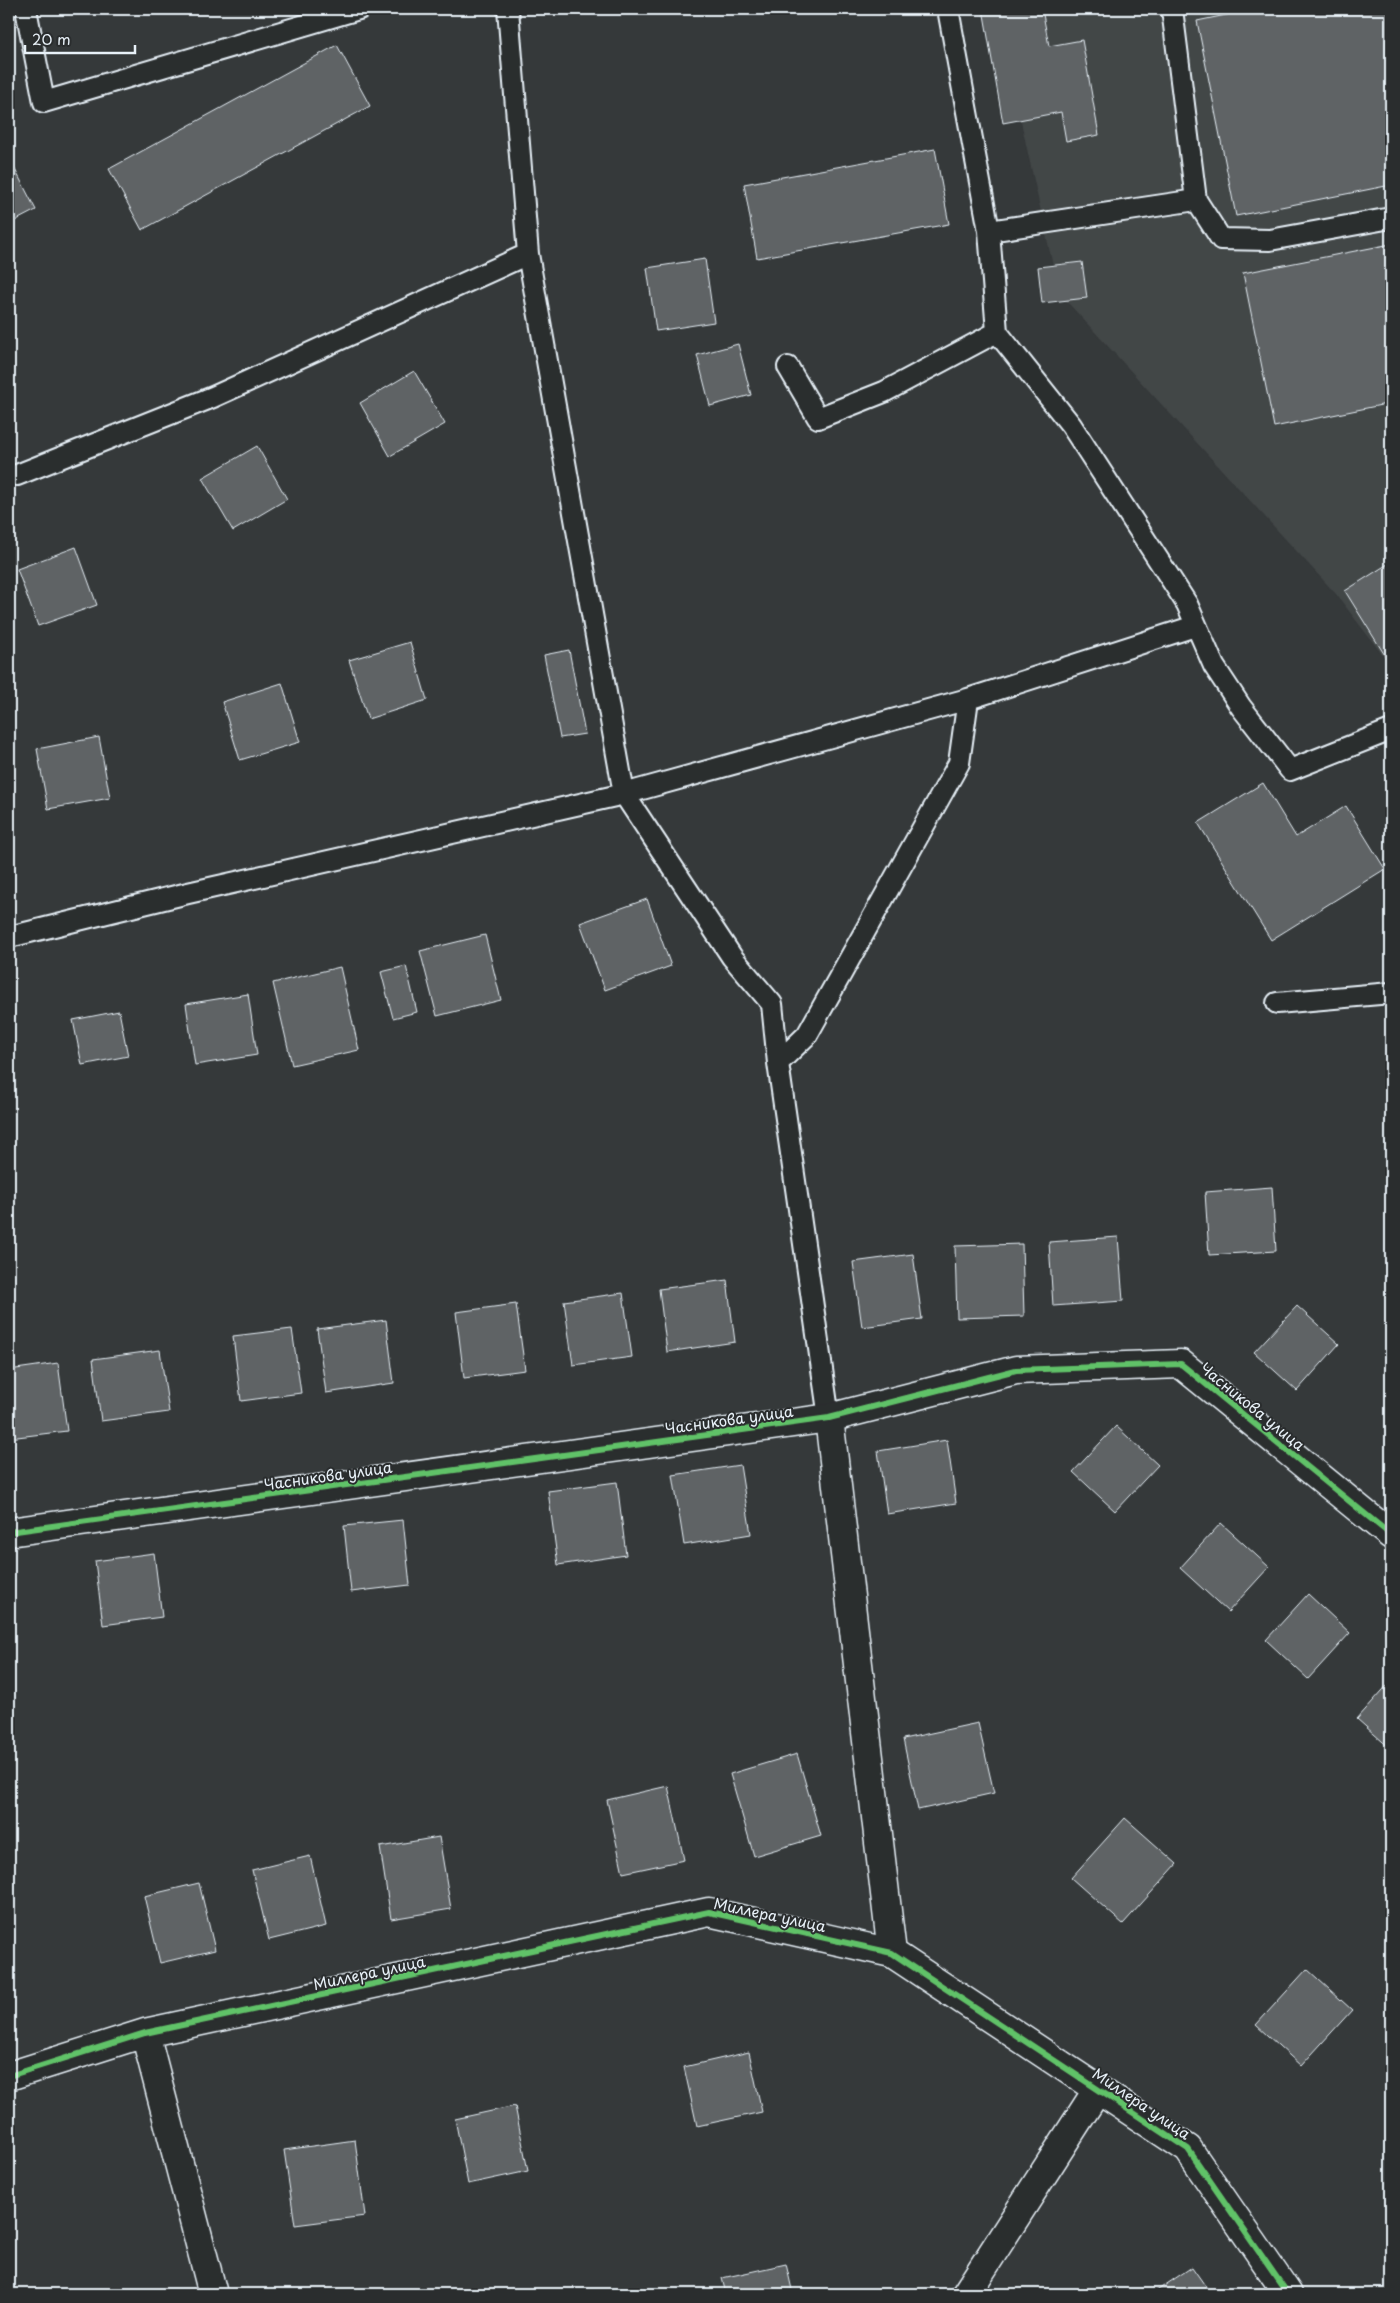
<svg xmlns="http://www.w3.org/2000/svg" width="1400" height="2303" font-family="'Playpen Sans',sans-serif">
<rect width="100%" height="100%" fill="#35393a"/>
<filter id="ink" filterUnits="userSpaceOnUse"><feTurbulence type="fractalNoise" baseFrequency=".02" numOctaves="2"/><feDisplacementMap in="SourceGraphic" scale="10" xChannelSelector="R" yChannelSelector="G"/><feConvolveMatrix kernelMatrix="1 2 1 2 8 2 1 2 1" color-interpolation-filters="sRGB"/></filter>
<g filter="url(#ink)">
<path fill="#424647" d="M996,9H1391V666L1336,594L1059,293Z"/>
<path fill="#5f6365" stroke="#e8f1f8" d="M983,9H1042L1049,46L1082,40L1099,135L1066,141L1061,112L1003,123Z
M1255,9H1391V185L1236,216L1197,21Z
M337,45L370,106L142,230L109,169Z
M935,149L949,224L757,258L744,184Z
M9,158L36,210L9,224Z
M1391,244V403L1274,427L1243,273Z
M705,259L714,322L656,331L647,268Z
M1082,262L1087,298L1042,303L1038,267Z
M738,344L751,395L710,406L697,355Z
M414,371L445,424L390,456L360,403Z
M257,446L287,499L233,531L202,478Z
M76,547L97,605L38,626L17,569Z
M1391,562V665L1345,591Z
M410,642L427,700L368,719L349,660Z
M569,650L585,734L560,738L544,655Z
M282,683L300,742L240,760L222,702Z
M99,737L110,798L48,809L37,749Z
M1263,783L1296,837L1346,806L1385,869L1271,940L1198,823Z
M647,899L671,966L605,990L580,923Z
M485,935L501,1000L437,1016L420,951Z
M406,966L417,1012L393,1018L381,972Z
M340,967L359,1050L292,1065L273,983Z
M248,994L257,1055L195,1065L186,1004Z
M119,1011L128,1056L82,1065L73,1020Z
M1272,1187L1276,1251L1209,1255L1205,1192Z
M1118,1237L1123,1301L1053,1306L1049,1242Z
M1022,1244L1024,1316L957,1318L955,1246Z
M913,1254L922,1319L862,1327L853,1262Z
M727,1280L735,1342L667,1352L659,1289Z
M623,1293L632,1357L573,1365L564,1301Z
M516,1304L525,1370L464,1378L456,1312Z
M1297,1306L1339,1344L1297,1391L1254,1352Z
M386,1320L394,1383L326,1393L317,1329Z
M292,1329L301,1393L241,1401L233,1336Z
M160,1350L169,1412L101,1421L93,1359Z
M58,1363L67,1431L9,1438V1370Z
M1116,1426L1158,1465L1115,1511L1073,1472Z
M947,1440L956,1503L887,1514L878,1451Z
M740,1465L751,1534L684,1545L673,1475Z
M617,1482L626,1555L558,1565L548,1491Z
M403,1520L410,1585L351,1592L344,1526Z
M1221,1523L1269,1567L1228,1612L1180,1568Z
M154,1553L162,1617L103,1625L95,1561Z
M1308,1594L1350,1633L1308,1679L1266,1640Z
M1391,1681V1749L1357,1719Z
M978,1723L994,1793L918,1810L903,1739Z
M797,1754L821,1836L754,1856L730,1774Z
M668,1786L684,1860L623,1873L607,1800Z
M1125,1818L1177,1864L1123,1924L1071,1878Z
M439,1837L451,1909L391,1919L380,1847Z
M310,1856L326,1926L269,1940L252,1870Z
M199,1883L215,1950L160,1963L144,1896Z
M1307,1969L1352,2010L1301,2066L1256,2025Z
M749,2052L762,2112L697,2126L684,2067Z
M515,2106L528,2171L468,2184L455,2119Z
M355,2140L365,2216L295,2225L284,2150Z
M786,2264L793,2294H726L722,2278Z
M1192,2267L1211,2294H1152Z"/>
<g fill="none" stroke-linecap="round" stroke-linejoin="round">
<defs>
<path id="lane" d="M26,9L44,102L359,9
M508,9L528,254L624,794L732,957L772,1004L778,1063L829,1418
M1172,9L1196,200L1221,239L1270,240L1391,218
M989,231L1196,200
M997,332L1071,425L1187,604L1214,666L1241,707L1290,770L1391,730
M788,367L818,418L884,392L997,332L989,231L948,9
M17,475L213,397L528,254
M9,937L188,893L624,794L968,699L1195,626
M1277,1003L1391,993
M778,1063L807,1035L959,763L968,699"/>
<path id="street" d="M829,1418L892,1953
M9,1532L829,1418L1016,1370L1181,1364L1391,1535
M145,2033L213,2294
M9,2076L145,2033L709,1912L892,1953L1188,2149L1288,2294
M966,2294L1098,2089"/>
</defs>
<use href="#lane" stroke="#e8f1f8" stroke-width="24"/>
<use href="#street" stroke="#e8f1f8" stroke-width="31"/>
<use href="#lane" stroke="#2a2d2e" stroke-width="20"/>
<use href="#street" stroke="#2a2d2e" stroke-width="28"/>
<defs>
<path id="cycleway" d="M9,1532L829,1418L1016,1370L1181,1364L1391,1535
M9,2076L145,2033L709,1912L892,1953L1188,2149L1288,2294"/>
</defs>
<use href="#cycleway" stroke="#2a2d2e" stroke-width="9"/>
<use href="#cycleway" stroke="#61c268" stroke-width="6"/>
</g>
</g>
<g text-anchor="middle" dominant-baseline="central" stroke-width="4" stroke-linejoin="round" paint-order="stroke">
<g font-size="15" fill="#e8f1f8" stroke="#2a2d2e">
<text transform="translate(1253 1406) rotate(39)">Часникова улица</text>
<text transform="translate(729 1419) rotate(-8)">Часникова улица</text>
<text transform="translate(328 1475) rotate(-8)">Часникова улица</text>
<text transform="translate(770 1914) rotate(12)">Миллера улица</text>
<text transform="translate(369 1972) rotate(-12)">Миллера улица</text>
<text transform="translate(1142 2103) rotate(34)">Миллера улица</text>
</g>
</g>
<rect width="1400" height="2303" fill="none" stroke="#2a2d2e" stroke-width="30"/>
<rect x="15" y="15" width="1370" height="2273" fill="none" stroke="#e8f1f8" stroke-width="2" filter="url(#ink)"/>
<path d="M25 45v8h110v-8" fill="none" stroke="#e8f1f8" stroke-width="2.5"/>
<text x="32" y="45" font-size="15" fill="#e8f1f8" stroke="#2a2d2e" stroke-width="4" paint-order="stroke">20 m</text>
</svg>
